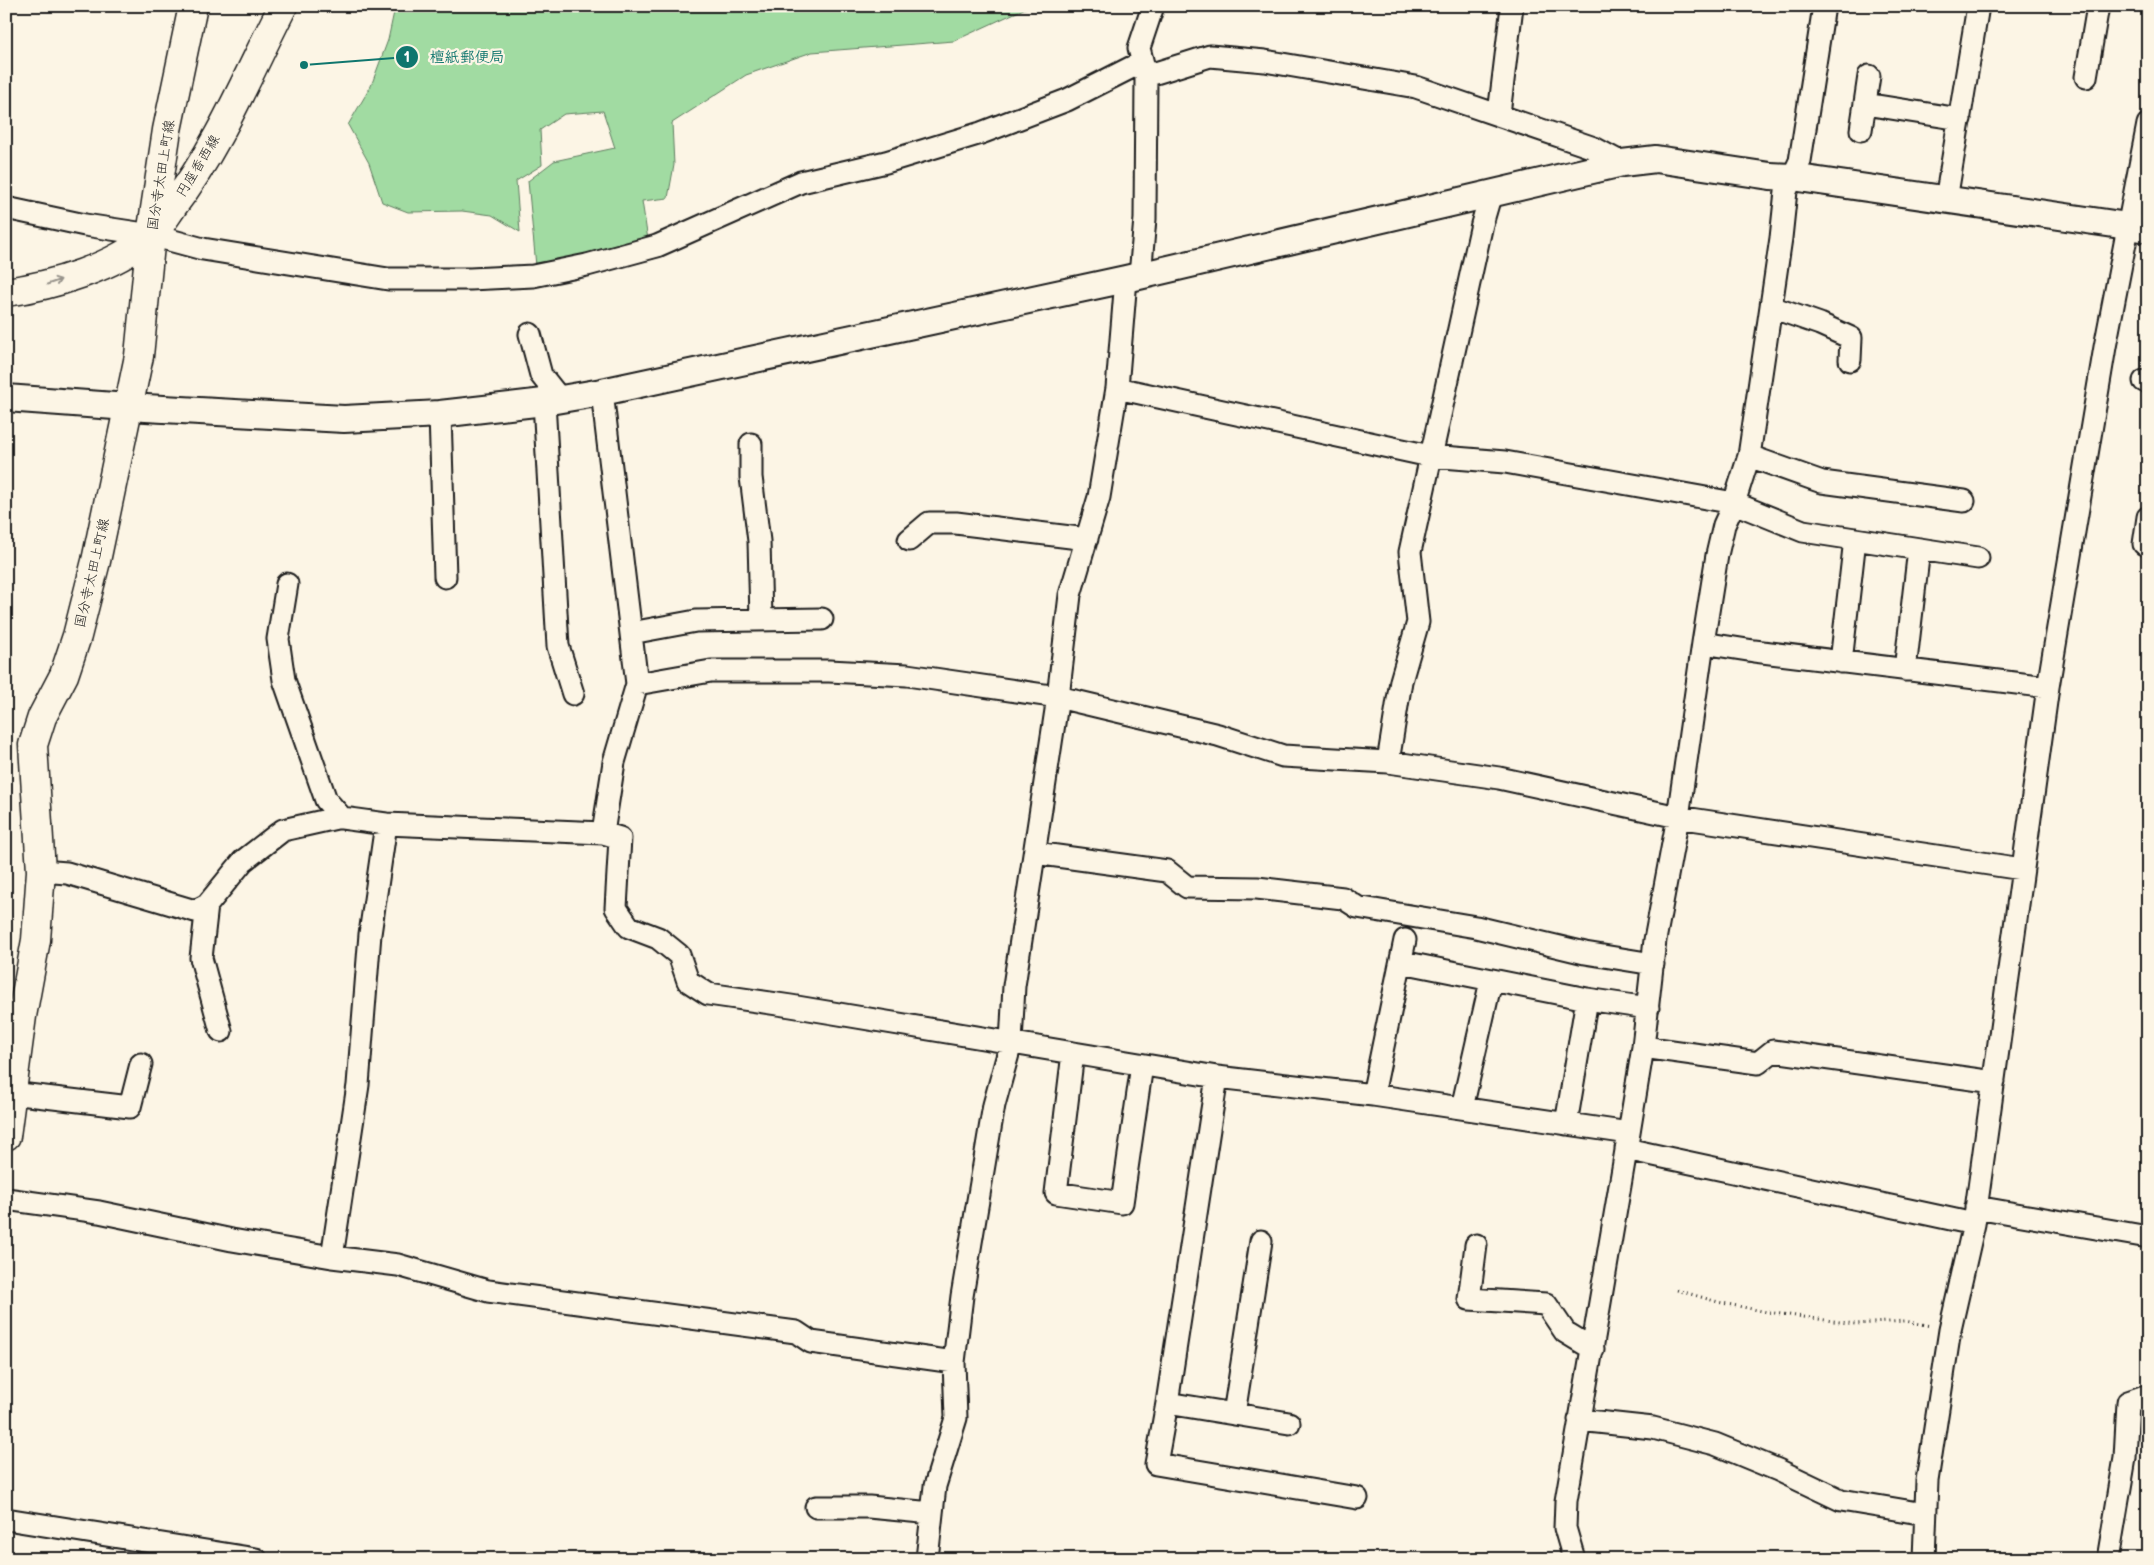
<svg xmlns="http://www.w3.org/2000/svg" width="2154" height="1565" font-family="'Balsamiq Sans','Klee One',sans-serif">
<rect width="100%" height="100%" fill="#fcf5e5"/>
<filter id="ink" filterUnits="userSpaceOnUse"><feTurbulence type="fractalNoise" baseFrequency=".02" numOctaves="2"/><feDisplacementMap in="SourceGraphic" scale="10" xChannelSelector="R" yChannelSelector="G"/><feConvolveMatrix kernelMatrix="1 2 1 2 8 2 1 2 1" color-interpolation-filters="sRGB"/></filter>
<g filter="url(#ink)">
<path fill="#a1dba2" stroke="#5e7c5f" d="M402,6H1030L954,41L812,52L746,75L672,123L674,165L668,198L642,201L648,240L536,266L528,181L554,161L615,148L603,111L564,114L540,130L542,165L516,181L520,232L492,215L462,211L408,212L382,202L369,163L348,125L371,86L388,40L394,12Z"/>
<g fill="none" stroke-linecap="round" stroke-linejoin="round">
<defs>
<path id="minor" d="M1146,76L1210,56L1265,61L1416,87L1594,148L1622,163
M2086,77L2098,6
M1865,104L1960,119
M1499,114L1512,6
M1861,130L1869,76
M1946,200L1978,6
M6,208L85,225L151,235L203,249L388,279H470L533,276L587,265L657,246L801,182L886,162L981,133L1067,100L1142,62
M1140,276L1145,219L1146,76L1139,48L1153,6
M1771,307L1820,324L1851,338L1850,360
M530,334L541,375L560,399
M2144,381H2148
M1117,388L1430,456L1505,462L1734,503L1803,531L1978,558
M602,392L637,684L614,762L603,833
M544,402L558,646L573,694
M440,414L445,577
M751,444V477L759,541L761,619
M1749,456L1822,482L1964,501
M909,540L929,523H956L1087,539
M2144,544L2148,517
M287,584L278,639L284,680L326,800L342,818L386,824L603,833L620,838L616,908L629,927L658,938L679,955L688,981L708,994L791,1006L1217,1077L1373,1095L1629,1133
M631,633L696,621L822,619
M1703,643L1754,651L2048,687
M1841,662L1855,539
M1905,670L1919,549
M637,684L711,671H829L907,675L1058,697L1218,735L1283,756L1388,762L1499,778L1678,817L2022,869
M1388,762L1401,681L1418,622L1410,552L1482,224L1491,193
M1035,853L1167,871L1187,887L1257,888L1343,898L1357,907L1476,927L1585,953L1653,964
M41,871L67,873L195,911L207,905L243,861L283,830L341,817
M207,905L201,958L221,1031
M1402,962L1587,999L1648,1008
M1643,1047L1758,1063L1773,1051L1994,1082
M1073,1053L1056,1193L1122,1203L1142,1065
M1217,1077L1167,1403L1289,1423
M11,1093L130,1107L141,1064
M1373,1095L1405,940
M1462,1108L1491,981
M1566,1124L1587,999
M1626,1149L1974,1224
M6,1199L99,1212L232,1240L332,1257L398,1265L488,1291L796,1332L811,1342L954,1362
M1976,1207L2148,1237
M1476,1245L1469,1299L1546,1304L1565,1332L1593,1349
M332,1257L358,1085L370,934L386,824
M1167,1403L1156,1464L1357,1498
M1234,1414L1261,1241
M1579,1420L1653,1428L1715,1444L1778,1470L1841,1500L1925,1514
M816,1507H869L932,1513
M6,1519L256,1559
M927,1559L935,1486L956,1418L954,1362L962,1296L994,1105L1011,1043L1014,986L1058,697L1070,595L1099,497L1117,388L1126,279
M1574,1559L1565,1528L1566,1501L1629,1133L1643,1047L1655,940L1678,817L1703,643L1717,555L1724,525L1734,503L1749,456L1781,238L1786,191L1800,161L1824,6
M1924,1559L1927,1481L1950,1330L1974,1224L2048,687L2105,347L2148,124
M2108,1559L2125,1458L2128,1402L2148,1395"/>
<path id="tertiary" d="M6,398L128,407L344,419L440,414L544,402L602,392L1126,279L1622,163L1656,159L1770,176L1792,177L2148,229"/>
<path id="secondary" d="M6,292C52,286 115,267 150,236C159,228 166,216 173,206C218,148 249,72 283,6
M6,1136L22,1016L36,940L41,871L33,745L42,717L64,675L77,636L96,561L139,356L151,235L167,130L193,6"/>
</defs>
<use href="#minor" stroke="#1c1c1c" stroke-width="25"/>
<use href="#tertiary" stroke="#1c1c1c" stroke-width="30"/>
<use href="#secondary" stroke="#1c1c1c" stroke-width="31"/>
<path stroke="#1c1c1c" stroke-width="3" stroke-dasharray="1 4" stroke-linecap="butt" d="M1677,1290L1718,1302L1767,1312L1855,1324L1905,1321L1932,1326"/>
<use href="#minor" stroke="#fcf5e5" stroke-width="21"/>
<use href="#tertiary" stroke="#fcf5e5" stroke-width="26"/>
<use href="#secondary" stroke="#fcf5e5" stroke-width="28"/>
</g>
<defs><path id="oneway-shaft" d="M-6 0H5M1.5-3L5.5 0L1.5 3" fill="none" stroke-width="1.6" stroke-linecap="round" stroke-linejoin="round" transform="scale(1.25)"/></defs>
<use stroke="#97938b" href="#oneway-shaft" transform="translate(54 282) rotate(-19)"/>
</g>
<g text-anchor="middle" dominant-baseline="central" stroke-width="4.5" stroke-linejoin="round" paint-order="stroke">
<g font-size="14" fill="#1c1c1c" stroke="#fcf5e5">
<text transform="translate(198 166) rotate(-59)">円座香西線</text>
<text transform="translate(161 175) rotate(-81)">国分寺太田上町線</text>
<text transform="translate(92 573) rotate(-77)">国分寺太田上町線</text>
</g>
</g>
<path fill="none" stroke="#0f766e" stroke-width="2" d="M304 65L407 57"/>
<g fill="#0f766e" stroke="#fcf5e5" stroke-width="2">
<circle cx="304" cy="65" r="5"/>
<circle cx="407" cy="57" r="12"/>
</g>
<g font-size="15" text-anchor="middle" font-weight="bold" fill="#fff">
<text x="407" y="62">1</text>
</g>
<g font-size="15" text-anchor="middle" font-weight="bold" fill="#0f766e" stroke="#fcf5e5" stroke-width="4.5" stroke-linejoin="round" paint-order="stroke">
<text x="467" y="62">檀紙郵便局</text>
</g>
<rect width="2154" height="1565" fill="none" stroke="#fcf5e5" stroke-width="25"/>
<rect x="12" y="12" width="2129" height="1540" fill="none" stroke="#1c1c1c" stroke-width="2" filter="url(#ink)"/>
</svg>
